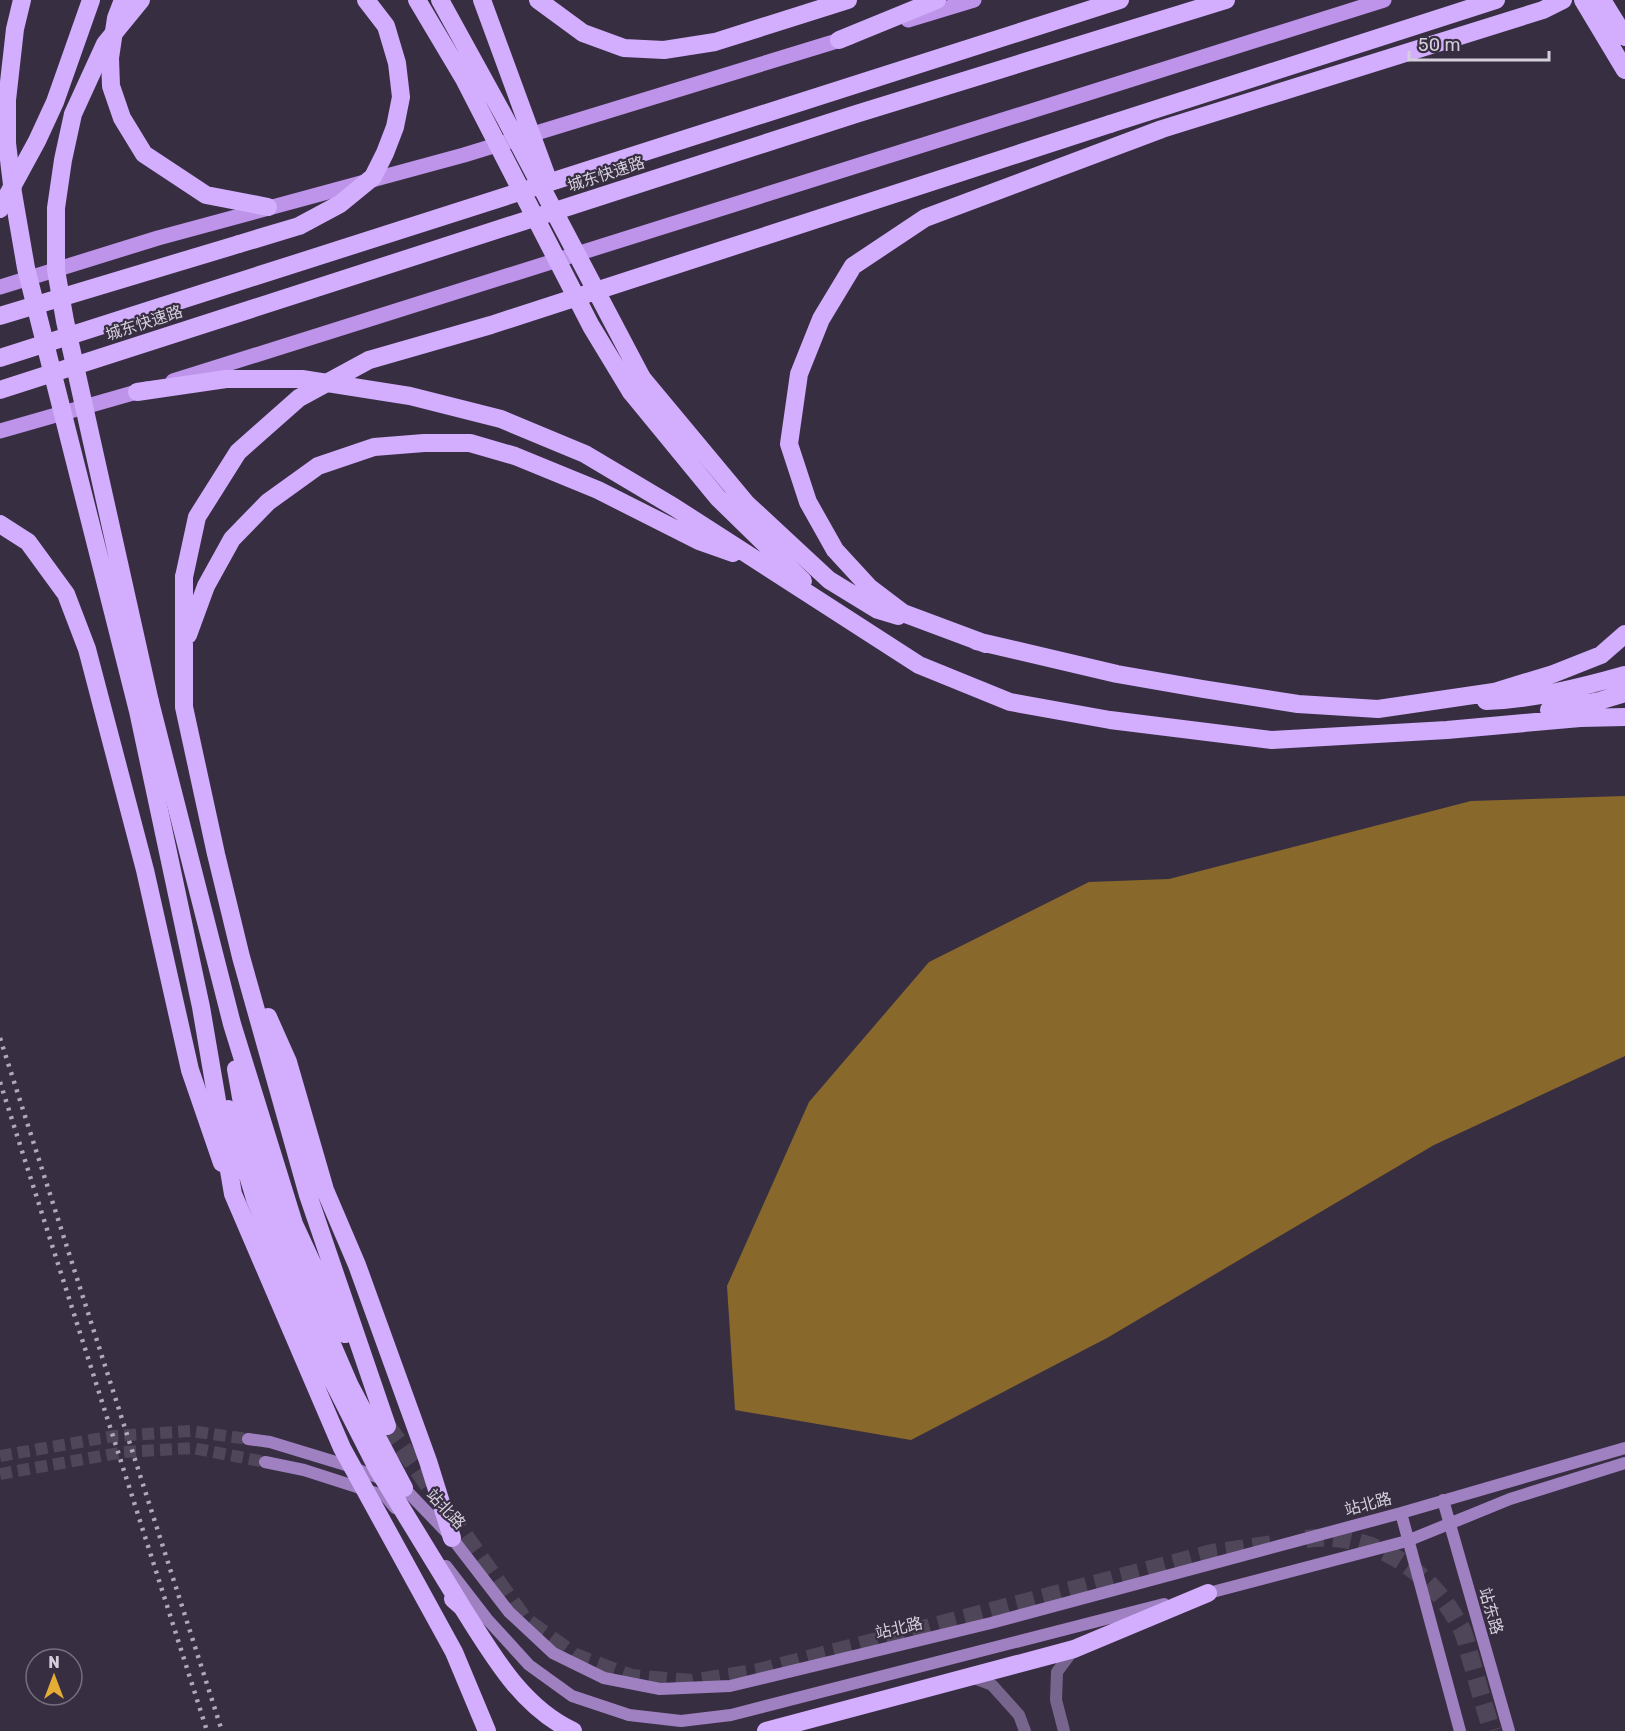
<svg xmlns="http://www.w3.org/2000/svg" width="1625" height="1731" font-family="Rubik,'Noto Sans SC',sans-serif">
<rect width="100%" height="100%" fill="#382e42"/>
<path fill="#88692b" d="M1625,796V1056L1434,1145L1107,1338L911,1440L735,1410L727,1286L809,1102L929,962L1089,882L1169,879L1471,801Z"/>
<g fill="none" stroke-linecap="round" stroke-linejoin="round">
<path stroke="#4f4659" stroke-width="12" stroke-dasharray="12 6" stroke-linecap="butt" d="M0,1456L114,1436L191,1431L248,1439
M0,1474L124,1452L193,1448L265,1462"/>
<path stroke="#4f4659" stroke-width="18" stroke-dasharray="18 9" stroke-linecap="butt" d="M387,1426L524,1620L575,1657L631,1678L691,1683L759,1672L1212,1553L1273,1544
M1306,1539C1370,1530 1431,1570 1460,1626C1465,1634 1467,1646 1470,1656C1477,1681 1484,1706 1492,1731"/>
<path stroke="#78658e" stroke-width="12" d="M971,1677L992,1685L1019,1715L1025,1731
M1064,1731L1056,1700L1057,1672L1074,1649"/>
<path stroke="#9f80c1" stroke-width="12" d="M248,1439L270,1442L349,1466L404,1488L452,1538L509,1612L553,1653L604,1678L660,1689L730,1686L991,1623L1401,1513L1625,1448
M265,1462L304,1470L385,1496L395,1508
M1443,1500L1509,1731
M1401,1513L1460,1731
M446,1566L487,1619L529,1665L572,1696L629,1715L681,1721L731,1715L1164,1604
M1201,1595L1407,1541L1510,1499L1625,1463"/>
<path stroke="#bd94e9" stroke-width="15" d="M908,20L974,0
M0,287L158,238L464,155L850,37
M173,381L1384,0
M0,431L147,389"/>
<path stroke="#d3adfe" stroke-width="18" d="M123,0L116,18L110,58L111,86L122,118L144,154L206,195L268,207
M538,0L583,33L624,48L664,50L715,42L848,0
M1583,0L1625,70
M1602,0L1625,37
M839,40L937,0
M7,100L15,29L22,0
M1110,124L1496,0
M0,209L37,141L55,102L91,0
M0,316L239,244
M0,358L1120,0
M642,378L746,503L829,580L878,610L898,616
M0,390L856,114L1226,0
M137,392L226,379H302L410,396L501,419L585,454L674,507L919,665L1010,702L1110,720L1272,740L1447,730L1580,718L1625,717
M631,392L718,498L803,581
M0,524L28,542L66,594L87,649L145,870L190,1070L222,1163
M184,577V707L216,854L241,957L308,1195L387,1426
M188,635L206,586L232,539L268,502L318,466L374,447L424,443H470L515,456L598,490L699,541L733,553
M976,641L1117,674L1203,689L1298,704L1378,709L1494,692L1553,674L1601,655L1625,634
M986,644L903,613L870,588L835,550L808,502L789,444L799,374L821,319L853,266L925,218L1162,129L1543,10L1563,0
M1486,701C1534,699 1579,688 1625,675
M150,702L232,1024L294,1224L345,1334
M1549,710L1599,701L1625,693
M268,1017L288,1062L325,1190L357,1265L428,1461L452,1538
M236,1069L243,1109L280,1224L350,1386L404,1488
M766,1731L1074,1649L1208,1593"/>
<path stroke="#b0a9b7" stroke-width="4.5" stroke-dasharray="3 6" stroke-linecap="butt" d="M0,1038L222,1731
M0,1082L207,1731"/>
<path stroke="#d3adfe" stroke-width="18" d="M141,0L105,44L73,114L63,160L56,208V270L65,321L150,702
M417,0L464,79L591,326L631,392
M440,0L505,118L642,378
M482,0L547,177
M7,100V143L13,193L26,268L138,711L201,1007L233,1194L342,1448L454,1652L487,1731
M239,244L299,226L340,204L373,177L385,153L395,127L401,97L397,63L386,26L366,0
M184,577L197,517L238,452L299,398L369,360L491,325L1110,124
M228,1109L255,1199L318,1352L377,1468L462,1607
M453,1599L462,1607C492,1654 521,1707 573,1731"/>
</g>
<g text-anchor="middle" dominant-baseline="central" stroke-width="4.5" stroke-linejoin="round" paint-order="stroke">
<g font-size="16" fill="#d4cfdb" stroke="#382e42">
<text transform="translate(606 174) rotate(-18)">城东快速路</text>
<text transform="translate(144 323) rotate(-18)">城东快速路</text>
<text transform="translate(1368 1504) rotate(-15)">站北路</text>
<text transform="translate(446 1509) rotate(47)">站北路</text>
<text transform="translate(1491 1611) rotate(74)">站东路</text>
<text transform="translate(899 1628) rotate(-13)">站北路</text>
</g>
</g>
<g transform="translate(54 1677)"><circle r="28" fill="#382e42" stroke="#766e7f" stroke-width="1.5"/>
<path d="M0-4.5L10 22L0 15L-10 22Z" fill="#e5ad36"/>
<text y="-9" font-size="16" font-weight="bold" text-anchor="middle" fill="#d4cfdb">N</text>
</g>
<path d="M1409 51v9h140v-9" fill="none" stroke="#d4cfdb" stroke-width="3"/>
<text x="1418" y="51" font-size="18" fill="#d4cfdb" stroke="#382e42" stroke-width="4.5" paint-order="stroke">50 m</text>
</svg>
